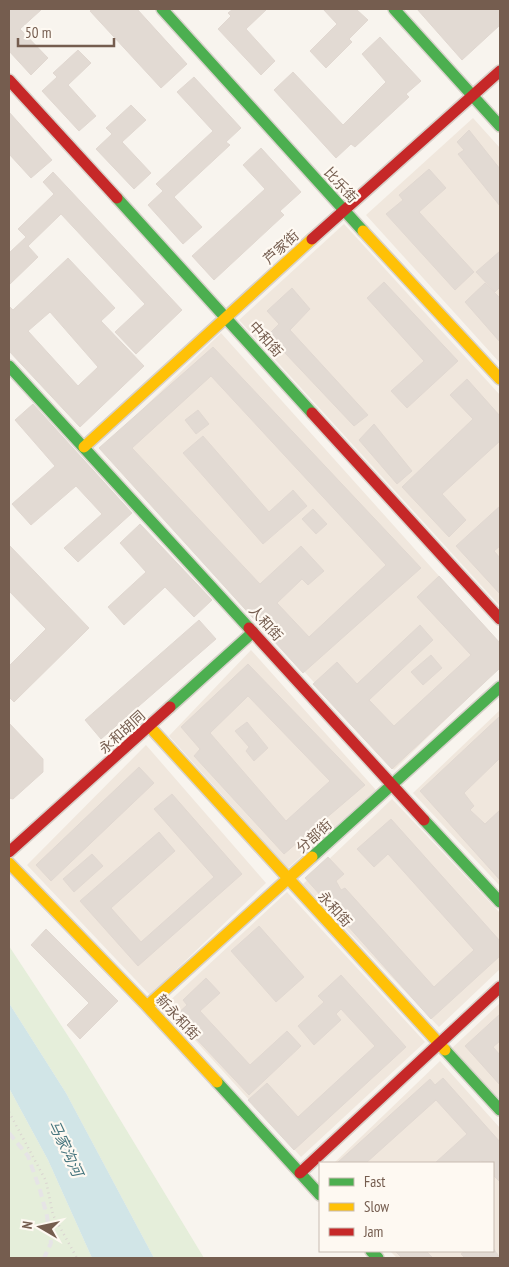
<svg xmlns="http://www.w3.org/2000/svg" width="509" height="1267" font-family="'PT Sans Narrow','Noto Sans SC',sans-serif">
<rect width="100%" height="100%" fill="#f8f4ee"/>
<path fill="#f0e7dd" d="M473,118L500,148V363L366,215Z
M344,224L500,395V606L239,320Z
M221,333L500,644V667L394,770L101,449Z
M251,650L376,790L288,868L169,736Z
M500,710V886L413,793Z
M146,745L266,883L150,995L27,865Z
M392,799L500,913V969L439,1027L303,884Z
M287,892L425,1042L301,1157L164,1006Z
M500,1003V1103L451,1049Z
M440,1061L500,1128V1258H397L390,1251H493V1163H334Z"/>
<path fill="#e5eeda" d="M9,946L84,1060L204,1258H154L66,1093L9,1003Z
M9,1088L48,1160L92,1258H9Z"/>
<path fill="#d1e5e7" d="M9,1003L66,1093L154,1258H92L48,1160L9,1088Z"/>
<path fill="#e2dad3" stroke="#e1d8d1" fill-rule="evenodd" d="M9,9H42L20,29L48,58L31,75L9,51Z
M93,9H137L187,64L161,88L90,11Z
M233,9H267L246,29L275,61L261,75L218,29L231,16L228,13Z
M323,9H356L368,20L349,39L352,42L326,68L310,51L337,24Z
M417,9H500V25L462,60Z
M380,37L421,81L406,94L409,97L355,147L351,144L336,158L274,90L293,72L343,125L386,82L362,54Z
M78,50L91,63L68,85L96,116L79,131L42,91L57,77L53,73Z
M194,77L241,128L226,142L230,145L174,197L202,227L183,244L148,205L163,191L156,184L213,131L177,92Z
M131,105L146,120L122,142L151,173L134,189L96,149L112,134L106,128Z
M9,112L52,160L31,178L9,154Z
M469,130L500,169V206L458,154L464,150L457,142Z
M261,148L301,192L280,211L284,215L214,280L192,256L265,189L243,165Z
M429,169L446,188L419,212L474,272L455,290L386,214L403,200L399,195Z
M53,172L182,310L136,354L115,332L145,304L61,214L28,246L38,257L9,285V253L26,237L18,229L54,194L43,182Z
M500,251V287L495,292L476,272Z
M68,258L115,308L101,321L144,366L80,427L9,351V306L13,310ZM50,312L98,367L78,386L28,331Z
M384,282L458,361L407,408L391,391L424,361L367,298Z
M485,283L500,298V342L465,302Z
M292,288L310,309L290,330L368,415L354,426L268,335L279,324L267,311Z
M213,347L421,568L303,673L99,448ZM211,376L386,565L309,637L277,603L302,579L308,585L324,571L301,546L260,584L132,448Z
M467,379L500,416V441L442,494L466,520L449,537L402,487L473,419L450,395Z
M33,404L132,513L78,562L64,548L102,514L76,486L31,525L12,504L55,466L15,420Z
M198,410L209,424L196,434L185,420Z
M374,424L412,471L397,484L359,440Z
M203,436L269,512L293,490L307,506L263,544L183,453Z
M500,506V546L494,551L500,558V594L456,546Z
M313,509L327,524L316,534L302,519Z
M140,524L212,600L194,617L165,587L124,625L108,607L146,572L120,543Z
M9,545L89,628L14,702L9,697V666L46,629L9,591Z
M439,576L500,643V668L392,769L313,684L337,662L357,684L420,625L433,640L369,700L394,726L471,655L417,597Z
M199,620L216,639L101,739L85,720Z
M431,655L442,668L423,685L411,672Z
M248,664L365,785L284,854L194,756L200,749L181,727ZM248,696L330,781L286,821L210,733Z
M500,716V758L464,793L474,806L470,810L485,824L500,810V880L420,791Z
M247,722L268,748L254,761L246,751L249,747L235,731Z
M9,723L43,759V772L13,799L9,798Z
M139,767L154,783L51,881L36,865Z
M172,794L242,874L138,966L80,901L159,832L175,851L111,908L141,942L214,877L154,809Z
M391,819L500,941V956L431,1019L305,878L328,857L344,874L336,881L341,890L345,888L434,987L474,950L388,854L374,867L357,849Z
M92,854L103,866L74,892L63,879Z
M259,926L304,977L276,1002L231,951Z
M46,929L118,1001L80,1039L67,1025L89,1003L31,945Z
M341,975L406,1047L294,1150L248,1100L267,1083L298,1117L375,1046L341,1009L336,1014L341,1020L314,1045L298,1026L324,1002L318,996Z
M206,978L220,993L200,1011L250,1065L287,1031L301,1046L249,1095L175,1016L187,1005L183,1000Z
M500,1014V1041L493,1047L500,1055V1085L465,1046Z
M443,1078L500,1142V1182L493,1175V1163L480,1161L477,1163H435L467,1134L436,1100L366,1163H337L430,1079L435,1085Z
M493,1248L500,1258H465L461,1254L465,1251H493Z
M395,1251H426L433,1258H402Z"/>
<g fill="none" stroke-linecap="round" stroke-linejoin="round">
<defs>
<path id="fast" d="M162,9L363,231
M394,9L500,126
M117,198L312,413
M9,366L249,628
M170,707L253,632
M424,820L500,902
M312,857L500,687
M445,1050L500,1110
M217,1082L320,1195
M371,1251L378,1258"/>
<path id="slow" d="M363,231L500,379
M84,447L312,239
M150,727L445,1050
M9,863L147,1006L217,1082
M147,1006L312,857"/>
<path id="jam" d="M9,80L117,198
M312,239L500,71
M312,413L500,619
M249,628L424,820
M9,852L170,707
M300,1173L500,987"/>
</defs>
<use href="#fast" stroke="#d7d1ca" stroke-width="14"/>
<use href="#slow" stroke="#d7d1ca" stroke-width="14"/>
<use href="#jam" stroke="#d7d1ca" stroke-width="14"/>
<path stroke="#dad4d0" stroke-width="2.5" stroke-dasharray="1 4" stroke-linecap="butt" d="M9,1112L46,1181L53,1215L77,1258"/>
<use href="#fast" stroke="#4caf50" stroke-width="11"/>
<use href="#slow" stroke="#ffc107" stroke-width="11"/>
<use href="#jam" stroke="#c62828" stroke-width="11"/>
<path stroke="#e6e4e6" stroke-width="4" stroke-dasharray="8 5" stroke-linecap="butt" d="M9,1133L28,1156L40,1190L47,1216L51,1243L44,1258"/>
</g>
<g text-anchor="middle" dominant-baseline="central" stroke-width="4.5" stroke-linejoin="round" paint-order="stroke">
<g font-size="14" fill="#755d4f" stroke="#fef9f2">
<text transform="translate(341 185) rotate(48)">比乐街</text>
<text transform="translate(281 247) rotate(-42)">芦家街</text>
<text transform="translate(266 339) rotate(48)">中和街</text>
<text transform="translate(266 623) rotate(48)">人和街</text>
<text transform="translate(122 732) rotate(-42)">永和胡同</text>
<text transform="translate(314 836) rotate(-42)">分部街</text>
<text transform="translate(335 909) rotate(48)">永和街</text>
<text transform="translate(178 1017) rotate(47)">新永和街</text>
</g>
<g font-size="15" font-style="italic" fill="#47767f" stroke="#fef9f2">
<text transform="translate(66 1148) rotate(65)">马家沟河</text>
</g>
</g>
<rect width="509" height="1267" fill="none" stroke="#755d4f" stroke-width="20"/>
<rect x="319" y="1162" width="175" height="90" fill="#fef9f2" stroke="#c7bbb1"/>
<rect x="329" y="1178" width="25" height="8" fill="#4caf50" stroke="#c7bbb1"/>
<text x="364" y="1187" font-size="15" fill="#755d4f">Fast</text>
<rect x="329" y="1203" width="25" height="8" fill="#ffc107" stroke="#c7bbb1"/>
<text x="364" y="1212" font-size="15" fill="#755d4f">Slow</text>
<rect x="329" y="1228" width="25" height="8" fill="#c62828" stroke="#c7bbb1"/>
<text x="364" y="1237" font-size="15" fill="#755d4f">Jam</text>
<g transform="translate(40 1227) rotate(279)" stroke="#fef9f2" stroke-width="4" paint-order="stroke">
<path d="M0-4L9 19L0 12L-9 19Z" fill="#755d4f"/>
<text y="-8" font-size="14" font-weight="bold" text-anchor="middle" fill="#755d4f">N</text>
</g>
<path d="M18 38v8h96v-8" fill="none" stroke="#755d4f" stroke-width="2.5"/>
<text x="25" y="38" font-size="15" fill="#755d4f" stroke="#fef9f2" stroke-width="4" paint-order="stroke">50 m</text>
</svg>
